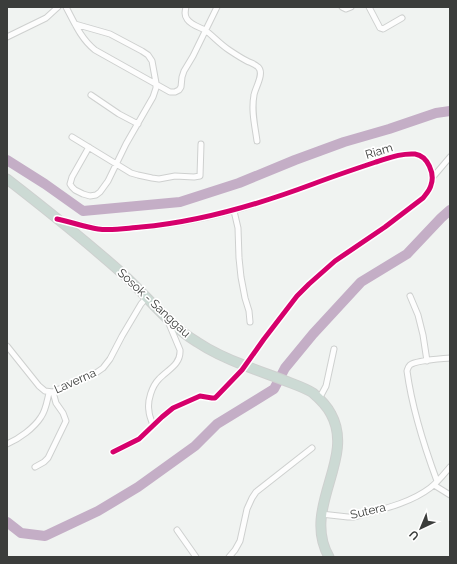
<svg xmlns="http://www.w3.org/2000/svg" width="457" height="564" font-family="Raleway,sans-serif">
<rect width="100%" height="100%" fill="#f0f3f1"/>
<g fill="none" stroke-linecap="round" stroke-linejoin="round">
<path stroke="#c4aec6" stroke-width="10" d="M7,160L45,184L83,211L180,202L239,183L295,160L344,142L389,129L436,113L450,111
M7,522L21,533L45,536L98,511L138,487L195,446L217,424L274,389L285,368L313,334L361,282L407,254L441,218L450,210"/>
<defs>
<path id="minor" d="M66,7C74,22 81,39 95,50L170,92H175L179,90L181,87L182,77L184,71L193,56L217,7
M186,7C185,11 184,15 187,19C191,25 199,27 205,30C213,36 220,44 229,50C235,54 241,58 247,61C251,63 255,64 258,67C265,73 255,88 254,95C251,111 255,126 257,141
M342,7L346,9L351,7
M369,7L380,28L383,29L402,18
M75,24L110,34L142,51L148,55L152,61L156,83V88L153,97L126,144L108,181L100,192L96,195L90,196L83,194L75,190L72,187L70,184L72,177L89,147
M7,37L46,18L58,7
M91,95L119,114L138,124
M72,137L131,173L138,175L152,178L159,179L175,176L194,177L200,176L201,144
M433,177L450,157
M234,211L238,228L239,258L241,277L245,298L249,311L250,322
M62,220C75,223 88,228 101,229C114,230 129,228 143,227C203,222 260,204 316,183C336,176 356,168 376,162C388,158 401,153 414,154C427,155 435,174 431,185C430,190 426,194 423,198L385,227L335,261L309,284L297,296L264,339L242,370L217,396L215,398H212L200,396L173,408L162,417L139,439L113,452
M410,296L418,315L423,335L427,361
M7,346L39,386L45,391L53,392L72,383L93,375L103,368L110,359L122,336L141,304L147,297
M319,399L326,386L334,349
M153,426C152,421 149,416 149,411C147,401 152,386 159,379C167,370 181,365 180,350L167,319
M7,444C19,439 34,428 41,417C46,410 47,401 49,393
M35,467L44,462L48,458L66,421L63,413L56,403L53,392
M437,481C424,446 412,408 407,371C408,368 408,367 410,365C417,360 441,359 450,358
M434,485L450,495
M321,514L348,517H354C379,510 409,504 430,488C438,482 444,474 450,467
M177,530L196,557
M229,557L235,550L240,541L247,509L252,498L256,492L312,448"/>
<path id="trunk" d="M7,179C47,210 86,241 124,275C148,297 169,325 197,342C212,352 230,360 246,366C261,372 276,377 291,383C299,386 307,389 313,393C320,399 327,406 331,414C356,459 301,508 329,557"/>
</defs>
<use href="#minor" stroke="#ced0cf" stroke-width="7"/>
<use href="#trunk" stroke="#ced0cf" stroke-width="11"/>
<use href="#minor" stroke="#fdfdfd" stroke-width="5"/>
<use href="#trunk" stroke="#ccdad4" stroke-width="9"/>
<defs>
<path id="cycleway" d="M57,219C71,222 85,227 98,229C112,231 127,228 141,227C200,222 257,205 313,184C334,176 355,169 376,162C389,158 401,153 415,154C428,156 435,174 431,185C430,190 426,194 423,198L385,227L335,261L309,284L297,296L264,339L242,370L217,396L215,398H212L200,396L173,408L162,417L139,439L113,452"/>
</defs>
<use href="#cycleway" stroke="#fff" stroke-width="8"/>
<use href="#cycleway" stroke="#d6006c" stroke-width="5"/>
</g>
<g text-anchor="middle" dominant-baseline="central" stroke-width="3.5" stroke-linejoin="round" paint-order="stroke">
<g font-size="12" fill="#3b3d3b" stroke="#fff">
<text transform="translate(379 151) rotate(-17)">Riam</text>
<text transform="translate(154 303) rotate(43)">Sosok - Sanggau</text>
<text transform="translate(75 381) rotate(-24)">Laverna</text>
<text transform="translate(368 511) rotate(-13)">Sutera</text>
</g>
</g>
<rect width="457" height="564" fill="none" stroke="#3b3d3b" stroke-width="16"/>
<g transform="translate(421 528) rotate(224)" stroke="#ffffff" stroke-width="3" paint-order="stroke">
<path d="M0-3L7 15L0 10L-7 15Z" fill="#3b3d3b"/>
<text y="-6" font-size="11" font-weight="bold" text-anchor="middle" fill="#3b3d3b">U</text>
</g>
</svg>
